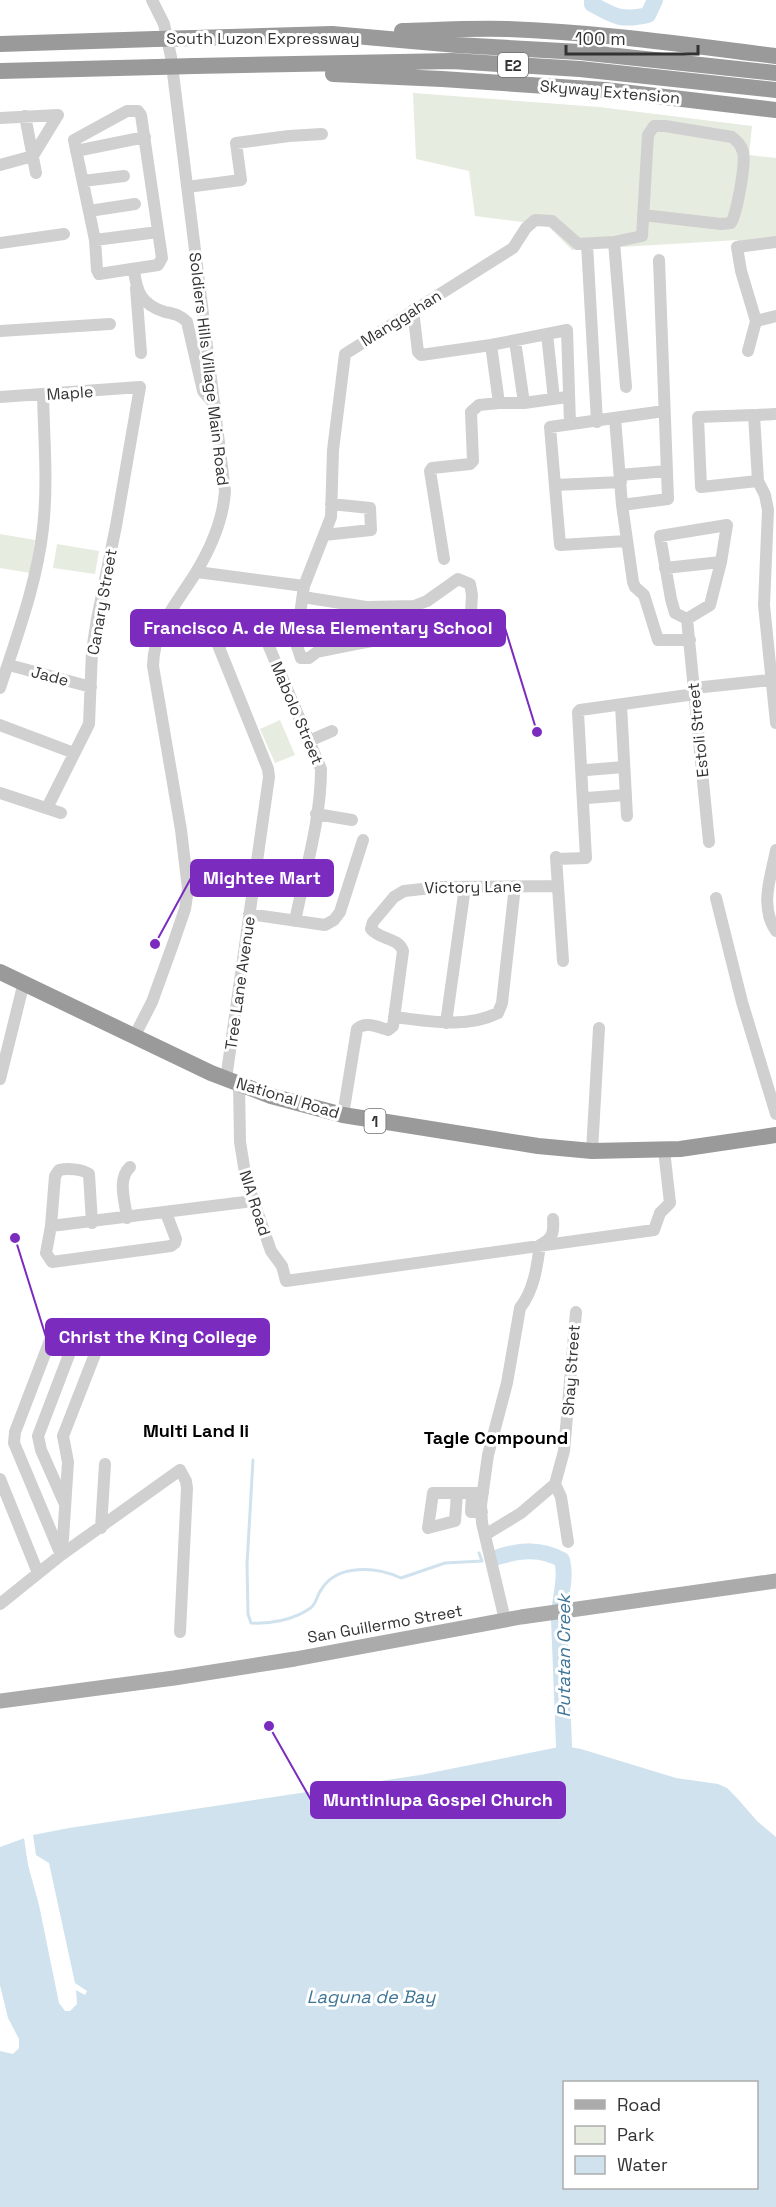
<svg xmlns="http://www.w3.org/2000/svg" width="776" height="2207" font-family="'Space Grotesk',sans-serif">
<rect width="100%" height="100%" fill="#fff"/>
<path fill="#e6ecdf" d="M413,93L599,107L752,126L749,155L776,158V239L734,245L738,240L572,250L547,225L475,216L469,171L416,159Z
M0,534L35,540L30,573L0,568Z
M57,544L99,551L95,574L53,568Z
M280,720L295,755L275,763L260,729Z"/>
<path fill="#cfe2ee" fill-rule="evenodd" d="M564,1746L581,1749L676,1778L718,1784L727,1788L737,1798L757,1821L776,1837V2207H0V1847L33,1835L69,1828L420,1775ZM564,2082H756V2188H564Z"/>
<path fill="#fff" d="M33,1835L36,1855L49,1863L75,1983L87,1991L85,1995L76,1990L77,2004L70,2011H65L59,2003L39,1905L28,1865L24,1838Z
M0,1985L8,2018L19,2039V2048L13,2054L0,2051Z"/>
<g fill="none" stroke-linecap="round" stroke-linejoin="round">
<path stroke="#cfe2ee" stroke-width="3" d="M253,1460L247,1564L248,1614L251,1623C270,1624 293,1620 309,1609C317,1605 316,1596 321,1590C337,1563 377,1567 401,1578L445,1563L482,1561L479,1553"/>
<path stroke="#cfe2ee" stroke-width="16" d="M592,0V4C615,17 622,21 648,15L655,0
M498,1557C520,1550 541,1548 562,1560C567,1579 559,1599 559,1619L564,1746"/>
<path stroke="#d0d0d0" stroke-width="12" d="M127,111H138L141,115L162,258L158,265L99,274L97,270L95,240L74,140Z
M25,116L36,173
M0,118L58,115
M76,151L145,137
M0,165L33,156L58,115
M83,181L124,176
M187,187L241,180L236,143L289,136L322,134
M89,211L135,204
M95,240L158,232
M614,242L626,387
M0,243L64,234
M587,244L597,422
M134,269C136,292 142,305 165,312C174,314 181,315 187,322L203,391L215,405
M136,288L141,353
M413,310L418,352L421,355L491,345
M756,321L741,271L737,247L776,242
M0,331L110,324
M547,334L554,399
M515,341L524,403
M748,351L756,321L776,316
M0,397L140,387L116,526L97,619L92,651L89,724L47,808
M567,397L524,403H499L491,345L567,330L570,424
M757,415L776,414
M615,418L622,505L633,582L635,587L644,595L658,640H690
M620,475L667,471
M758,481L754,415L698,417L701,487L758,481L765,495L768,510L764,605L776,723
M555,485L621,482
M622,505L668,499L659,260
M727,525L721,562L710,605L687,619L675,613L671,599L660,536Z
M324,535L371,530L370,508L331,504
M626,541L560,545L550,427L664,411
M444,559L430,471L432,468L470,464L473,461L471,412L479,405L499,403
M665,568L721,562
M197,572L304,586
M303,597L366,607L414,606L427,601L458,579L470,584L472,595L470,630
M687,619L709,842
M497,631C436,628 377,639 317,652L309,658H301L296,643L304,586L331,517L333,450L345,354L513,248L526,228L535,220L552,221L578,244L614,242L642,236L648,135L654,126H665L732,137C738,142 741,145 743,152C746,164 737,212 731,223L721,224L643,215
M9,665L91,687
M0,688C17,636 37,583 43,528C48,484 44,439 43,395
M694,688L770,680
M621,705L627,816
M0,725L74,753
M309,741L332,731
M587,770L624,767
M0,793L61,813
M587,798L626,795
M316,814L352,820
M776,850C771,877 759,906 776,931
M556,857L563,961
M556,859L586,858L578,712L580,710L695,694
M716,898L742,1002L776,1114
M249,914L325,925L334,920L340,912L363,840
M394,1017C429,1021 465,1029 498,1013L502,1003L515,886
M446,1023L465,887
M134,1037L152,1002L173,944L185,909L188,889L181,830L153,666C154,627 175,606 195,574C211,548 223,521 225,491L171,57L164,24L152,0
M0,1079L24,982
M226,1079L269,777L268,769L218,645L259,623L321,769C321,820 305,871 295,921
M239,1084L240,1142L246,1179L271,1251L282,1266L286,1281L654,1230L660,1213L670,1203L664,1150
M343,1115L357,1029C365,1021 378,1027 388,1030L393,1026L403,951C398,937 380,940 371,929L373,922L394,897L404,891L441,887L558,886
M592,1151L599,1028
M127,1218C125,1201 117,1179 130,1167
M92,1223L89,1174C82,1169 67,1168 59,1170L55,1176L51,1226L46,1253L52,1262L171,1246L175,1243L176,1239L166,1213
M51,1226L253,1201
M0,1479L38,1573
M555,1484L561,1497L568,1542
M457,1493L455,1521L428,1528L433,1493H483
M472,1493L471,1512H482
M64,1502L41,1450L38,1436L75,1339
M101,1528L105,1464
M485,1535L521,1513L555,1484L564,1451L576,1312
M59,1547L63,1539L68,1462L63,1436L97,1349L96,1345L54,1330L15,1432L14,1443L61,1555
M0,1604L61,1555L180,1470L186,1481L187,1488L180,1632
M505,1620L482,1523L481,1505L488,1455L507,1383L520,1308C534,1290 537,1267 540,1245C553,1238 554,1233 553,1219"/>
<path stroke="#ababab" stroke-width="15" d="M0,1701L174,1678L295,1659L521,1617L776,1581"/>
<path stroke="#9a9a9a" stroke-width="16" d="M402,31C437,30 472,28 507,29C597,32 687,45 776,56
M194,38L332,34L457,45L580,52L776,73
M0,44L155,39
M194,66L452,61L580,69L776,90
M0,71L157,67
M333,74L442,79L605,90L776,110
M0,972L211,1073L271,1096L343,1115L538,1146L592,1151L680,1149L776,1135"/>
<path stroke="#9a9a9a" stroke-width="16" d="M155,39L194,38
M157,67L194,66"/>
</g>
<g text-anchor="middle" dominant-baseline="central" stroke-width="6" stroke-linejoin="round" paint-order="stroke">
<g fill="#fff" stroke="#707070" stroke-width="1.5">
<rect x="498" y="53" width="30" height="24" rx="4.5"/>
<rect x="364.5" y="1109" width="21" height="24" rx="4.5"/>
</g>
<g font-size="15" font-weight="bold" fill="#333">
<text x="513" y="65">E2</text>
<text x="375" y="1121">1</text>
</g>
<g font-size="16" fill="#333" stroke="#fff">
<text x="263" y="38">South Luzon Expressway</text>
<text transform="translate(610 92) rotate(5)">Skyway Extension</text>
<text transform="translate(401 318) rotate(-32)">Manggahan</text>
<text transform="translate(209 369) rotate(83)">Soldiers Hills Village Main Road</text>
<text transform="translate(70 393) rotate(-4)">Maple</text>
<text transform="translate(102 602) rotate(-80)">Canary Street</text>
<text transform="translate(50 676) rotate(15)">Jade</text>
<text transform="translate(297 713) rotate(67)">Mabolo Street</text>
<text transform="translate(698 730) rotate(-96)">Estoli Street</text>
<text transform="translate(473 887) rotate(-1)">Victory Lane</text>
<text transform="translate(240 983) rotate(-82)">Tree Lane Avenue</text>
<text transform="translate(288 1098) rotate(17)">National Road</text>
<text transform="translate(255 1203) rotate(72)">NIA Road</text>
<text transform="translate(571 1370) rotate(-86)">Shay Street</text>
<text transform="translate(385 1624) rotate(-10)">San Guillermo Street</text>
</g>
<g font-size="18" font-weight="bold" fill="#000" stroke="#fff">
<text x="196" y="1430">Multi Land Ii</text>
<text x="496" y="1437">Tagle Compound</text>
</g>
<g font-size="18" font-style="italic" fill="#3f7597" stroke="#fff">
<text transform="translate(563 1656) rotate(-90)">Putatan Creek</text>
<text x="371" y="1996">Laguna de Bay</text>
</g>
</g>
<path fill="none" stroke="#7b2cbf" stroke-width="2" d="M537 732L505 628M155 944L191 878M15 1238L46 1337M269 1726L311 1800"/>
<g fill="#7b2cbf" stroke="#fff" stroke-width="2">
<circle cx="537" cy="732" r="6"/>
<circle cx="155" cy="944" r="6"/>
<circle cx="15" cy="1238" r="6"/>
<circle cx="269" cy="1726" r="6"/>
</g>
<g fill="#7b2cbf" stroke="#7b2cbf" stroke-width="2">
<rect x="131" y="610" width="374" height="36" rx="6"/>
<rect x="191" y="860" width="142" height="36" rx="6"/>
<rect x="46" y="1319" width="223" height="36" rx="6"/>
<rect x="311" y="1782" width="254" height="36" rx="6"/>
</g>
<g font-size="18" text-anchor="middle" font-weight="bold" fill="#fff">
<text x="318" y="634">Francisco A. de Mesa Elementary School</text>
<text x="262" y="884">Mightee Mart</text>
<text x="158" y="1343">Christ the King College</text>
<text x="438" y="1806">Muntinlupa Gospel Church</text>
</g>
<rect x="563" y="2081" width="195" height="108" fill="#ffffff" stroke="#adadad" stroke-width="1.5"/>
<rect x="575" y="2100" width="30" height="9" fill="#ababab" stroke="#adadad" stroke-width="1.5"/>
<text x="617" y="2111" font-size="18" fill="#333333">Road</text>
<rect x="575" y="2126" width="30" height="18" fill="#e6ecdf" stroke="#adadad" stroke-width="1.5"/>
<text x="617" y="2141" font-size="18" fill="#333333">Park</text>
<rect x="575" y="2156" width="30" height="18" fill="#cfe2ee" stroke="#adadad" stroke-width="1.5"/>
<text x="617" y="2171" font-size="18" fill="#333333">Water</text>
<path d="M566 45v9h132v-9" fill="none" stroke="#333333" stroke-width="3"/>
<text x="575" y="45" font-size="18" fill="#333333" stroke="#ffffff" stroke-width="4.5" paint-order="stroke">100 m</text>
</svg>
